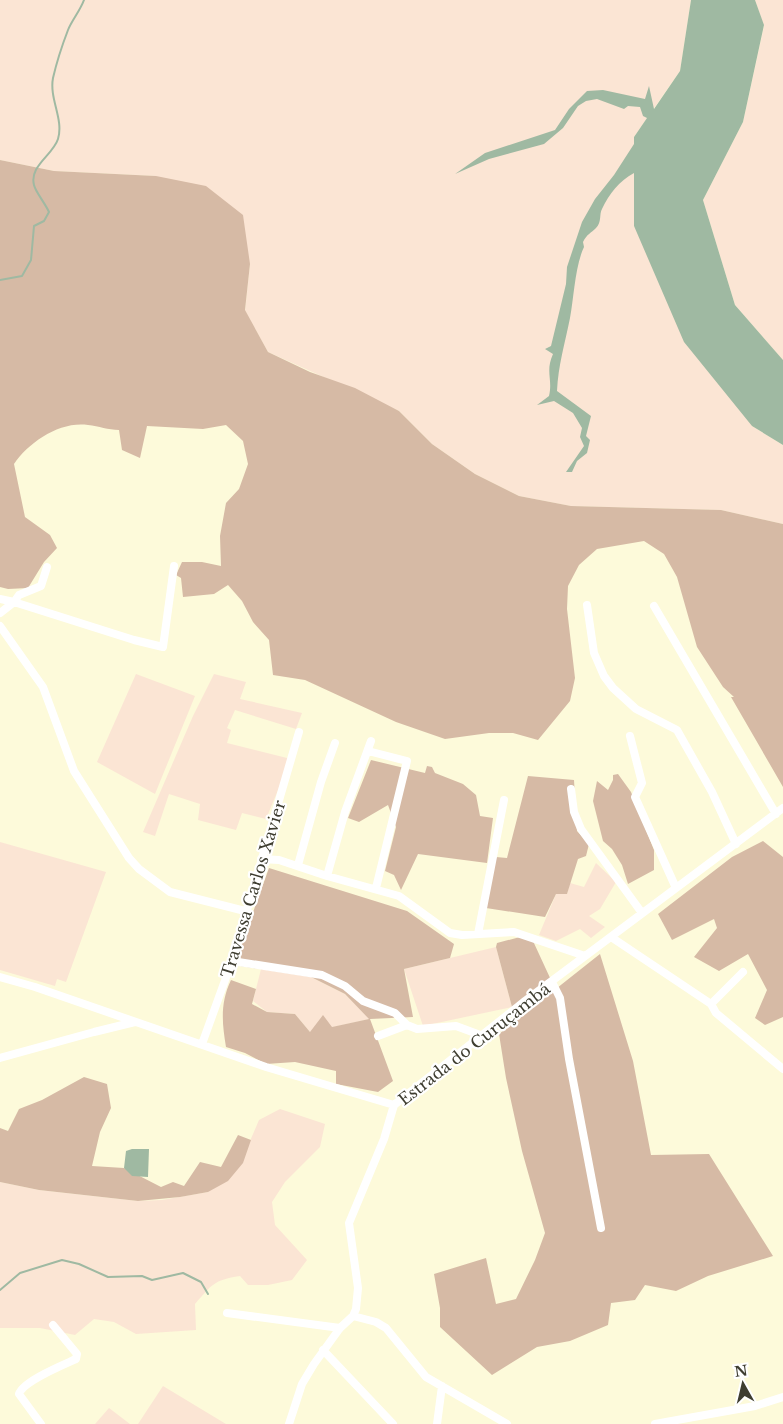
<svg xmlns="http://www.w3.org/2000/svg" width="783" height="1424" font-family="'Libre Baskerville',serif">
<rect width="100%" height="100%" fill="#fdfada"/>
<path fill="#fbe5d4" d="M0,0H691L680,71L634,137V226L752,426L783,445V524L721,510L571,506L519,496L475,474L432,444L399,411L268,352L245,311L250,264L156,176L54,171L0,160Z
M755,0H783V360L735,305L703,200L743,122L764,26Z
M136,674L195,696L155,794L97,762Z
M214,674L246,682L240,699L302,713L296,729L235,710L227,728L231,730L227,743L291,759L266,819L242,813L236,830L198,820L200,804L169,794L155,836L143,832L193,716Z
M0,842L106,872L66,982L57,979L55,986L0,970Z
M596,863L616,882L600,909L589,916L605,927L591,938L580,929L556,941L539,935L556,894H567L570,883L584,887Z
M496,947L512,1007L423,1026L404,969Z
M261,969L311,977L345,994L370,1019L310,1032L295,1014L267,1012L253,1001Z
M280,1109L325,1124L320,1147L285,1182L272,1202L275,1225L307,1260L292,1280L268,1285H248L240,1276C213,1280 212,1285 195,1304L196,1330L136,1334L114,1322L94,1319L75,1335L40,1328H0V1182L39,1190L138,1201L162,1200L208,1192L250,1141L259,1120Z
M163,1386L226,1424H138Z
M109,1408L130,1424H95Z"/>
<path fill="#d6baa5" d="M0,160L54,171L156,176L206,186L243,215L250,264L245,310L268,352L310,372L355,388L399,411L432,444L475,474L519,496L571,506L721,510L783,524V787L731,697H734L723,687L697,647L677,577L664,554L644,541L597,549L579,565L568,586L567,609L575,678L570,701L538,740L513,733H489L445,739L396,722L305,680L273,675L269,640L253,622L242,601L228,585L214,594L183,597L181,578L176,575L182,562H202L221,566L220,536L226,503L239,489L248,464L243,441L226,425L203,429L147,426L140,458L122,450L119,430C108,430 99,426 88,425C60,421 29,442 14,464L25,517L50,535L57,548L44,562L28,588L8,589L0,587Z
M371,760L425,773L427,766L432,767L435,773L463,784L476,795L480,816L493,818L487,863L418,854L401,890L394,875L385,871L396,827L388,805L359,822L348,818Z
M618,774L631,792L654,850V870L628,884L622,865L612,849L603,841L593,801L597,781L608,790L613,780V775Z
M528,776L574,780L577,831L589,844L586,856L578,859L567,894H556L545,917L486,908L496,857L507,858Z
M763,841L783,857V1017L765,1025L755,1018L767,990L748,954L719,971L694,957L717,928L714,919L672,940L658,914L732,857Z
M269,868L407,911L454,944L450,958L404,969L413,1017L370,1019L393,1081L378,1092L336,1084V1071L295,1062L266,1064L245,1053L226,1047C222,1023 220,1003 231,980L256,989L252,1004L267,1012L295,1014L310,1032L323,1015L332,1027L369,1019L345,994L311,977L234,965Z
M520,937L533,941L551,980L512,1007L496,947L497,943Z
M600,954L633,1061L651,1155L709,1154L773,1256L708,1276L676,1291L645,1285L635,1300L611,1303L608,1325L570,1341L537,1347L492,1375L440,1327V1308L434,1274L486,1258L496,1304L516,1299L535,1260L545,1233L522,1151L506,1078L499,1034Z
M84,1077L107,1084L111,1108L100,1132L92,1166L124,1168L161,1187L173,1182L184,1186L200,1162L221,1167L238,1135L251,1140L243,1163L228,1181L208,1192L180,1197L138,1201L39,1190L0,1182V1128L8,1131L19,1109L42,1100Z"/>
<path fill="#9fb9a2" d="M691,0H755L764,25L743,122L703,200L735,305L783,360V445L752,426L684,342L634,226V173C619,181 609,194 602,209C599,214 602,222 596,228C591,233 587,234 583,242L584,247C575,266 574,297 570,318C565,343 558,366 557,391L591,416L586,436L590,440L587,453L577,461L572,472H566L584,446L580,437L582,428L573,413L554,401L537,405L549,396C553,379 545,372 553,354L545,349L551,346L566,284L567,267L582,222L595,199L614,175L634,144V137L647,118L643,116L640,107L628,106L624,109L597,99L586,101L578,106L563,128L544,144L489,159L455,174L485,153L555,130L569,109L587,91L603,90L645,99L649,86L654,109L680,71Z
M132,1149H149L148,1177L132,1176L124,1168L126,1151Z"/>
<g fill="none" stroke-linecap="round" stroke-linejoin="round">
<path stroke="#9fb9a2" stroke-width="2" d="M0,280L22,276L31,260L34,226L44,221L49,212C45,203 35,191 34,185C29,166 53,155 58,139C64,119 49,99 53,78C56,65 63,43 68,30C72,20 80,11 84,0
M0,1290L20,1273L62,1260L79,1264L108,1277L142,1276L152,1280L183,1273L201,1282L208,1294"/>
<path stroke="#fff" stroke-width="8" d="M0,599L14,602L19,595L41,586L47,567
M587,605L594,653L604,676L613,688L636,709L677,730L712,792L736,844
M654,606L776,814
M0,613L14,602L134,640L163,647L174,566
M0,626L43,687L74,771L129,858L139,869L170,892L245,911
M630,736L642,783L635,797L676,888
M368,751L407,761L376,888
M571,789L574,812L581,829L642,913
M261,859L279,860L327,876L399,896L450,933L462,935L514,932L585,956
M298,865L321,782L335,743
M327,876L345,812L371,741
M478,934L504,800
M611,937L711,1004L716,1013L783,1069
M232,961L322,975L345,986L363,1001L395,1013L407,1025L417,1029L456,1026L483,1036
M0,977L35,987L266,1067L394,1105
M552,982L560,998L569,1059L601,1228
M711,1004L743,972
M378,1036L407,1025
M202,1044L232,961L299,732
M0,1058L94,1032L135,1022
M227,1313L340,1328
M353,1316L376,1322L386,1328L426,1377L507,1424
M323,1350L393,1424
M41,1424L19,1394C23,1381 63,1365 76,1359L77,1354L53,1325
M289,1424L302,1384L314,1364L340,1328L353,1316L356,1309L358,1288L349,1223L384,1139L394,1105L525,1001L783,808
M437,1424L442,1386
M655,1424L755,1406L783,1397"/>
</g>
<g text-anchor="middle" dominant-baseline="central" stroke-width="4.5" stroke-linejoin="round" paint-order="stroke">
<g font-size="16" fill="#3e3d30" stroke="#fff">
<text transform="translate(253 889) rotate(-73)">Travessa Carlos Xavier</text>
<text transform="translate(474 1044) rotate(-38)">Estrada do Curuçambá</text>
</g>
</g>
<g transform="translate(743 1384) rotate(352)" stroke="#ffffff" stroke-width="4" paint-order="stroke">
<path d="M0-4L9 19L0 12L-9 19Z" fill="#3e3d30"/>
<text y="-8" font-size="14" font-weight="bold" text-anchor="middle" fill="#3e3d30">N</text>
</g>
</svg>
